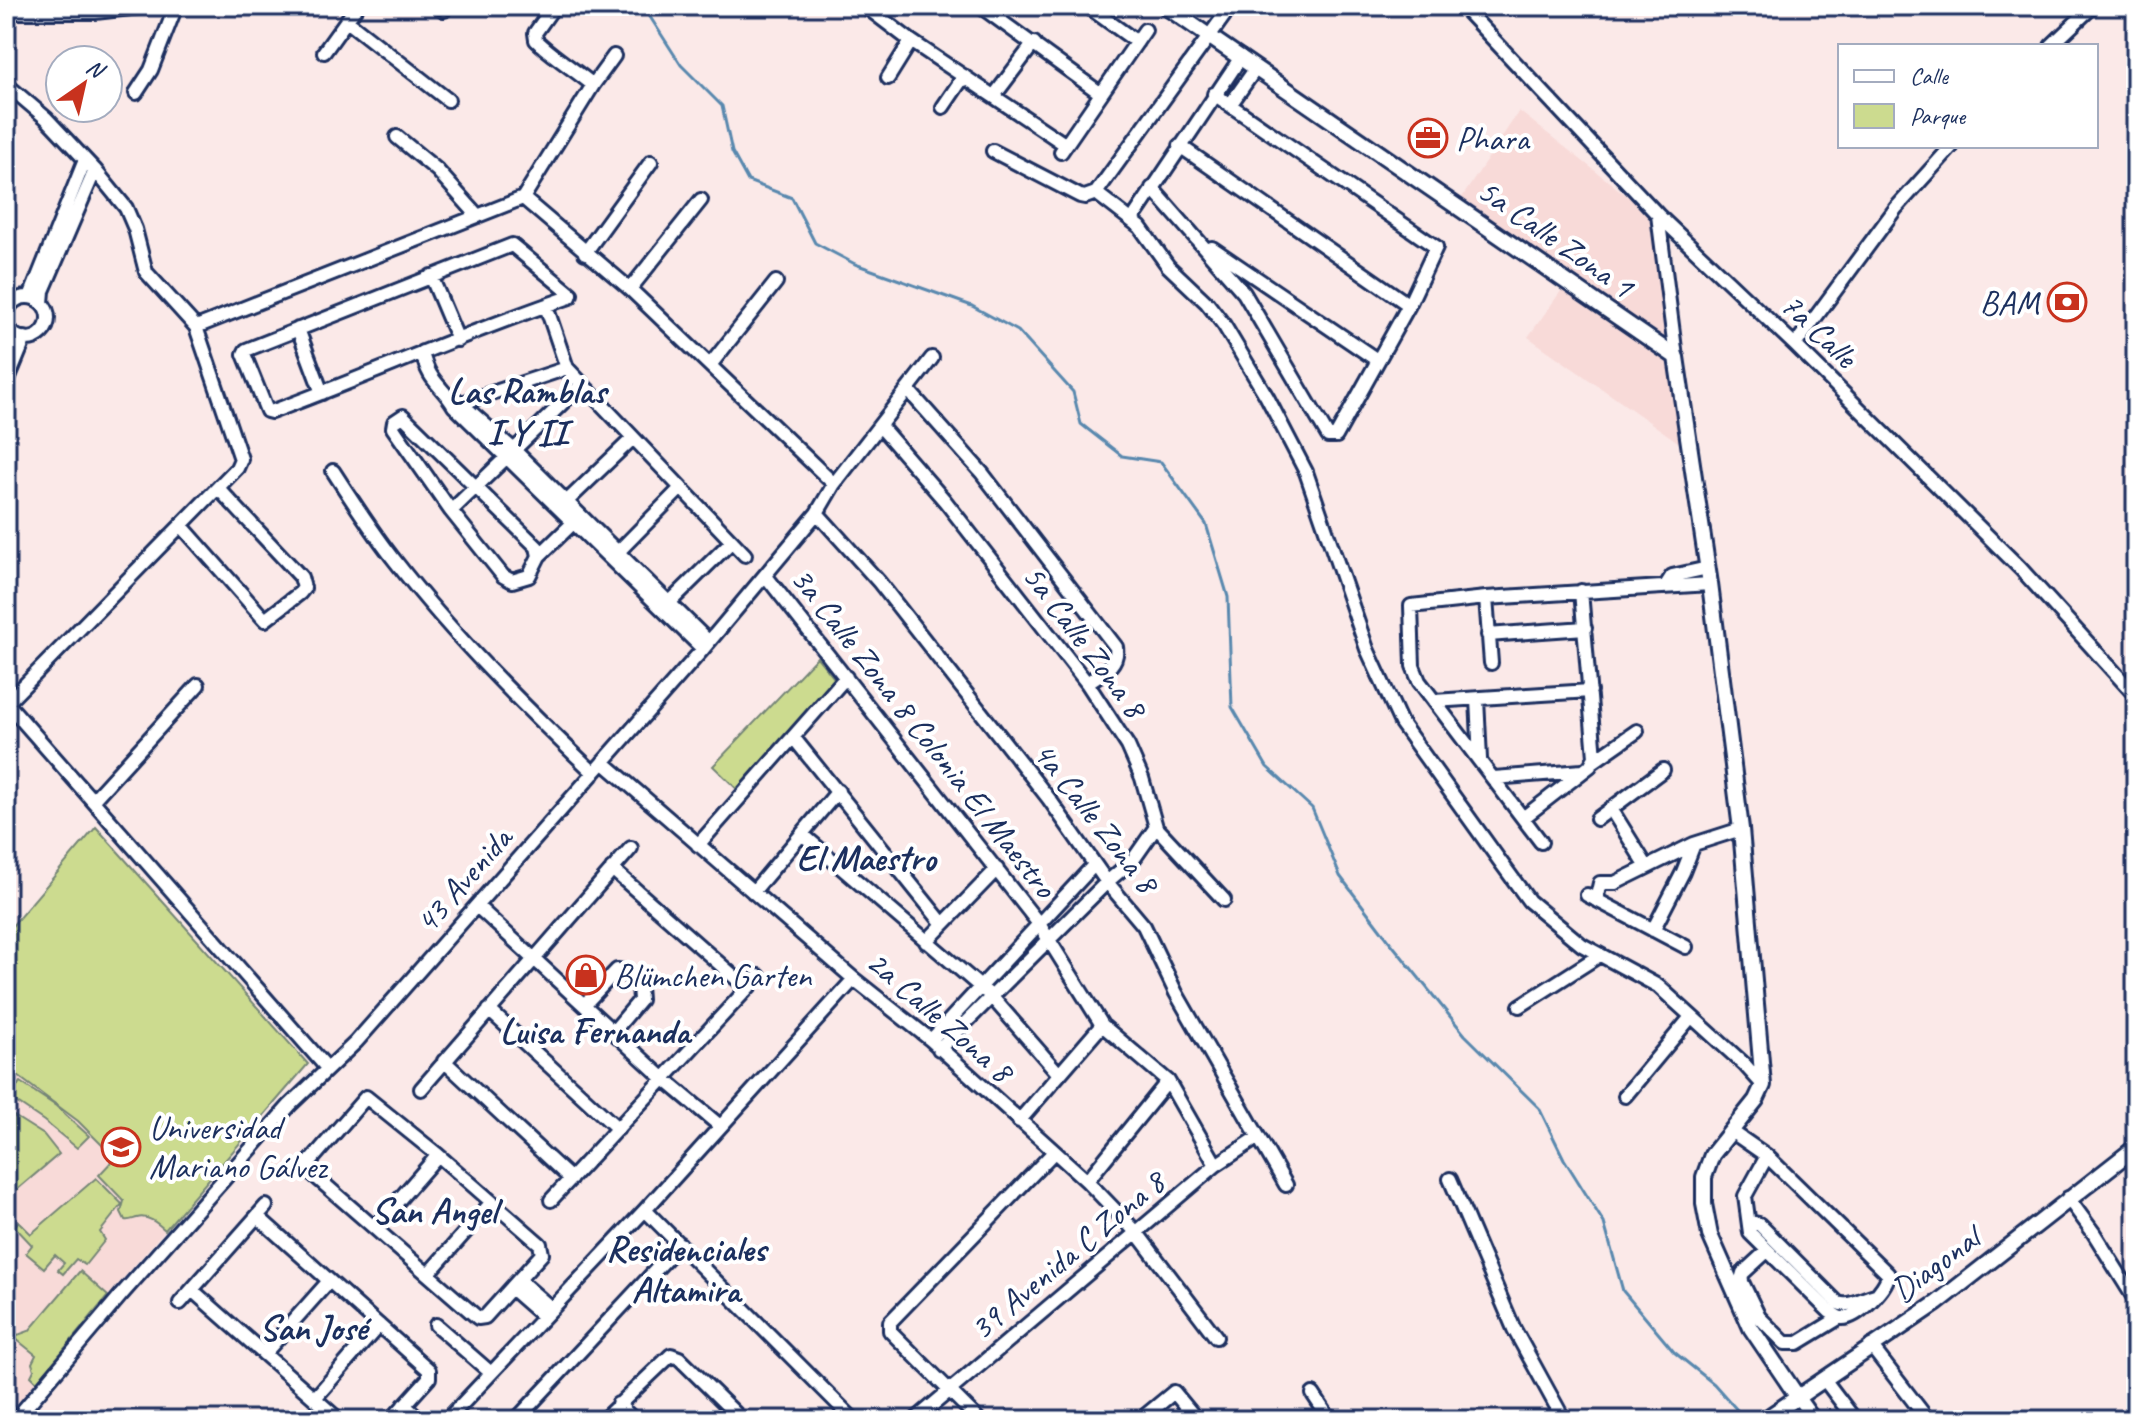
<svg xmlns="http://www.w3.org/2000/svg" width="2142" height="1426" font-family="Caveat,sans-serif">
<rect width="100%" height="100%" fill="#fbe9e8"/>
<filter id="ink" filterUnits="userSpaceOnUse"><feTurbulence type="fractalNoise" baseFrequency=".0125" numOctaves="2"/><feDisplacementMap in="SourceGraphic" scale="16" xChannelSelector="R" yChannelSelector="G"/><feConvolveMatrix kernelMatrix="1 2 1 2 8 2 1 2 1" color-interpolation-filters="sRGB"/></filter>
<g filter="url(#ink)">
<path fill="#f8dad8" d="M1519,111L1650,214L1670,343L1461,199Z
M1566,284L1673,359L1688,449L1528,337Z
M6,934L308,1064L77,1332L7,1420Z"/>
<path fill="#ccdb8f" stroke="#748576" stroke-width="2" d="M817,657L839,684L742,794L713,766Z
M96,827L308,1064L165,1230C157,1223 148,1215 137,1218C133,1219 129,1221 125,1220L121,1212L124,1201L99,1175L115,1158L78,1121L6,1067V933Z
M20,1082L56,1106L89,1136L77,1148L44,1121L10,1098Z
M14,1116L44,1135L59,1154L6,1199V1129Z
M96,1178L122,1204L100,1232L105,1240L85,1265L76,1259L63,1274L58,1270L64,1263L55,1255L44,1268L26,1253L32,1245L15,1227L18,1221L31,1234Z
M80,1271L108,1296L37,1382L31,1376L34,1370L32,1363L36,1355L6,1331V1326L18,1335L29,1331Z"/>
<g fill="none" stroke-linecap="round" stroke-linejoin="round">
<path stroke="#5988ae" stroke-width="3" d="M643,6L681,65L722,106L732,152L748,181L792,198L815,243L855,264L972,306L1018,331L1073,392L1081,424L1122,456L1161,462L1206,524L1228,597L1232,707L1267,767L1312,808L1340,876L1390,942L1465,1035L1539,1108L1564,1159L1604,1223L1623,1291L1674,1352L1714,1384L1746,1420"/>
<defs>
<path id="minor" d="M438,6L444,10
M554,6L535,33L536,40C553,57 574,69 593,85
M865,6L911,41L1066,145
M980,6L1100,93
M1087,6L1137,42
M1462,6L1658,215L1795,345L2020,568L2136,696
M6,12H95L149,6
M347,21L448,100
M2051,46L2093,6
M324,52L357,6
M888,78L911,41
M6,84L46,118L95,170L126,208L135,229L146,272L196,327L241,459L237,468L7,703
M136,93L151,70L176,6
M994,96L1034,43
M1230,105L1256,68
M943,107L964,76
M397,137L437,170L478,216
M1180,146L1409,305
M993,151L1080,196L1085,197L1096,193L1140,227L1168,266L1207,303L1224,325L1267,397L1306,472L1367,649L1401,723L1502,864L1529,901L1582,945L1658,986L1744,1064L1763,1085
M1061,152L1145,30
M1152,188L1244,293L1328,436H1336L1409,305L1436,247L1214,94
M1096,193L1231,6
M523,198L630,289L834,484
M1136,214L1241,57
M1658,215L1676,357
M512,245L571,294L570,297C469,331 371,375 271,412L267,411L244,354L246,350Z
M1212,248L1377,360
M585,253L651,162
M431,276L458,340
M630,289L701,200
M30,297L85,160
M6 318a21 21 0 1 1 42 0a21 21 0 1 1-42 0Z
M42,303L43,291L95,170
M546,306L567,368L745,555
M196,327L523,198L593,85L614,56
M298,329L322,393
M1795,345L1896,208L1952,146
M6,348L12,332
M422,352C429,383 441,384 454,406L703,649
M711,364L776,282
M6,384L25,338
M909,391L982,473L1116,647C1119,666 1101,673 1087,683
M457,400L514,450L709,642
M462,403L567,368
M403,416L537,547L539,556L529,576L512,581L503,576L451,511L393,428L394,422Z
M880,426L945,501L1087,683L1128,746L1142,778L1156,827L1224,900
M333,471C353,502 373,533 396,562C455,638 524,706 594,773
M562,506L632,439
M451,511L581,385
M817,513L879,582L1049,799L1107,882L1144,926L1176,993L1286,1185
M181,525L265,620L300,593L304,588L301,577L218,488
M615,555L680,489
M539,556L574,522
M765,575L1039,924L1102,1025L1168,1081L1216,1165
M1665,587L1672,576L1708,568
M1486,598L1491,663
M666,606L732,541
M1488,635L1585,628
M1477,699L1480,759
M1434,701L1590,691
M6,702L327,1068
M793,737L943,924
M1594,761L1637,731
M603,762L854,979L931,1040L1087,1181L1137,1233L1216,1337
M1494,778L1582,771
M93,800L198,685
M1611,809L1647,867
M1523,818L1590,766L1595,757L1581,591
M1597,819L1663,770
M802,834L991,996L1059,1074
M1541,842L1419,681L1413,666L1411,606L1486,598L1710,584
M698,845L846,677
M612,869L747,988
M753,892L838,791
M1587,895L1686,947
M1596,900L1600,883H1615L1694,844L1741,829
M478,907L664,1079L720,1126
M1653,930L1683,872L1694,844
M926,942L997,869
M584,1005L617,970L623,971L639,986L640,1000L613,1032
M1520,1006L1600,955
M489,1010L618,1129
M931,1040L1094,865
M939,1049L1107,882L1133,860L1156,827
M444,1061L571,1179
M421,1089L631,848
M1625,1096L1690,1018
M366,1097L438,1155L540,1244L542,1254L485,1317L478,1318L308,1170V1164Z
M1019,1121L1102,1025
M1731,1131L1767,1156
M1767,1156L1888,1274C1888,1287 1857,1319 1842,1318C1837,1318 1834,1314 1830,1312L1750,1233L1745,1196Z
M1450,1179L1514,1329L1564,1420
M1087,1181L1168,1081
M2068,1198L2093,1232L2136,1301
M551,1200L759,976
M645,1210L854,1420
M257,1216L429,1370V1378L391,1420
M1749,1222L1759,1224L1838,1303C1849,1308 1863,1298 1875,1295
M376,1226L438,1155
M1767,1251L1743,1273L1741,1280L1759,1317L1785,1343H1798L1839,1318
M429,1273L492,1202
M520,1281L552,1309
M512,1289L544,1317
M192,1290L339,1420
M180,1303L266,1206
M436,1325L491,1373
M1871,1346L1925,1416
M264,1354L329,1281
M1824,1379L1855,1420
M1313,1394L1330,1420
M1797,1396L1814,1420
M315,1398L379,1325
M618,1404L634,1420
M404,1405L421,1420
M916,1419L1216,1165L1257,1138
M15,1420L121,1295L290,1105L356,1042L703,649L817,513L834,484L932,358
M447,1420L645,1210L854,979
M516,1420L680,1244
M603,1420L671,1355L679,1358L742,1420
M979,1420L890,1331V1322L1054,1152
M1140,1420L1174,1392L1197,1420"/>
<path id="tertiary" d="M1165,6L1676,357L1710,584L1741,829L1763,1085L1756,1100L1712,1155L1704,1177V1204L1710,1235L1751,1328L1797,1396
M1764,1420L1937,1303L2136,1147"/>
</defs>
<use href="#minor" stroke="#1b2f5e" stroke-width="18"/>
<use href="#tertiary" stroke="#1b2f5e" stroke-width="20"/>
<use href="#minor" stroke="#fff" stroke-width="12"/>
<use href="#tertiary" stroke="#fff" stroke-width="14"/>
</g>
</g>
<defs>
<symbol id="office-ring" viewBox="-11 -11 22 22"><circle r="9.5" fill="#fff" stroke="#c8321e" stroke-width="1.5"/><path d="M-6-3h4V-5.5h4V-3h4V5H-6ZM-1-4.5V-3h2v-1.5ZM-6 0V1H6V0Z" fill="#c8321e"/></symbol>
<symbol id="bank-ring" viewBox="-11 -11 22 22"><circle r="9.5" fill="#fff" stroke="#c8321e" stroke-width="1.5"/><path d="M-6-4H6V4H-6ZM0-2.3a2.3 2.3 0 1 0 0 4.6a2.3 2.3 0 1 0 0-4.6Z" fill="#c8321e"/></symbol>
<symbol id="shop-ring" viewBox="-11 -11 22 22"><circle r="9.5" fill="#fff" stroke="#c8321e" stroke-width="1.5"/><path d="M-5-2.5h2.3a2.7 3.5 0 0 1 5.4 0H5L5.5 6h-11ZM-1.5-2.5h3a1.5 2.3 0 0 0-3 0Z" fill="#c8321e"/></symbol>
<symbol id="university-ring" viewBox="-11 -11 22 22"><circle r="9.5" fill="#fff" stroke="#c8321e" stroke-width="1.5"/><path d="M0-5L7-2L0 1L-7-2ZM-4 1L0 2.5L4 1V4Q0 6-4 4Z" fill="#c8321e"/></symbol>
</defs>
<g fill-rule="evenodd">
<use href="#office-ring" x="1406" y="116" width="44" height="44"/>
<use href="#bank-ring" x="2045" y="280" width="44" height="44"/>
<use href="#shop-ring" x="564" y="953" width="44" height="44"/>
<use href="#university-ring" x="99" y="1125" width="44" height="44"/>
</g>
<g text-anchor="middle" dominant-baseline="central" stroke-width="8" stroke-linejoin="round" paint-order="stroke">
<g font-size="34" fill="#1b2f5e" stroke="#fff" text-anchor="start">
<text x="1456" y="138">Phara</text>
<text x="2039" y="302" text-anchor="end">BAM</text>
<text x="614" y="975">Blümchen Garten</text>
<text x="149" y="1127">Universidad<tspan x="149" dy="39">Mariano Gálvez</tspan></text>
</g>
<g font-size="34" fill="#1b2f5e" stroke="#fff">
<text transform="translate(1556 238) rotate(35)">5a Calle Zona 1</text>
<text transform="translate(1819 330) rotate(44)">7a Calle</text>
<text transform="translate(1085 641) rotate(53)">5a Calle Zona 8</text>
<text transform="translate(924 732) rotate(52)">3a Calle Zona 8 Colonia El Maestro</text>
<text transform="translate(1096 817) rotate(52)">4a Calle Zona 8</text>
<text transform="translate(463 880) rotate(-49)">43 Avenida</text>
<text transform="translate(940 1016) rotate(41)">2a Calle Zona 8</text>
<text transform="translate(1067 1255) rotate(-40)">39 Avenida C Zona 8</text>
<text transform="translate(1935 1264) rotate(-37)">Diagonal</text>
</g>
<g font-size="36" font-weight="bold" fill="#1b2f5e" stroke="#fff">
<text x="527" y="391">Las Ramblas<tspan x="527" dy="41">I Y II</tspan></text>
<text x="866" y="858">El Maestro</text>
<text x="595" y="1031">Luisa Fernanda</text>
<text x="434" y="1211">San Angel</text>
<text x="686" y="1249">Residenciales<tspan x="686" dy="41">Altamira</tspan></text>
<text x="313" y="1328">San José</text>
</g>
</g>
<rect width="2142" height="1426" fill="none" stroke="#fff" stroke-width="32"/>
<rect x="16" y="16" width="2110" height="1394" fill="none" stroke="#1b2f5e" stroke-width="3" filter="url(#ink)"/>
<rect x="1838" y="44" width="260" height="104" fill="#ffffff" stroke="#a4acbf" stroke-width="2"/>
<rect x="1854" y="70" width="40" height="12" fill="#ffffff" stroke="#a4acbf" stroke-width="2"/>
<text x="1910" y="84" font-size="24" fill="#1b2f5e">Calle</text>
<rect x="1854" y="104" width="40" height="24" fill="#ccdb8f" stroke="#a4acbf" stroke-width="2"/>
<text x="1910" y="124" font-size="24" fill="#1b2f5e">Parque</text>
<g transform="translate(84 84) rotate(34)"><circle r="38" fill="#ffffff" stroke="#a4acbf" stroke-width="2"/>
<path d="M0-6L14 30L0 20L-14 30Z" fill="#c8321e"/>
<text y="-12" font-size="22" font-weight="bold" text-anchor="middle" fill="#1b2f5e">N</text>
</g>
</svg>
